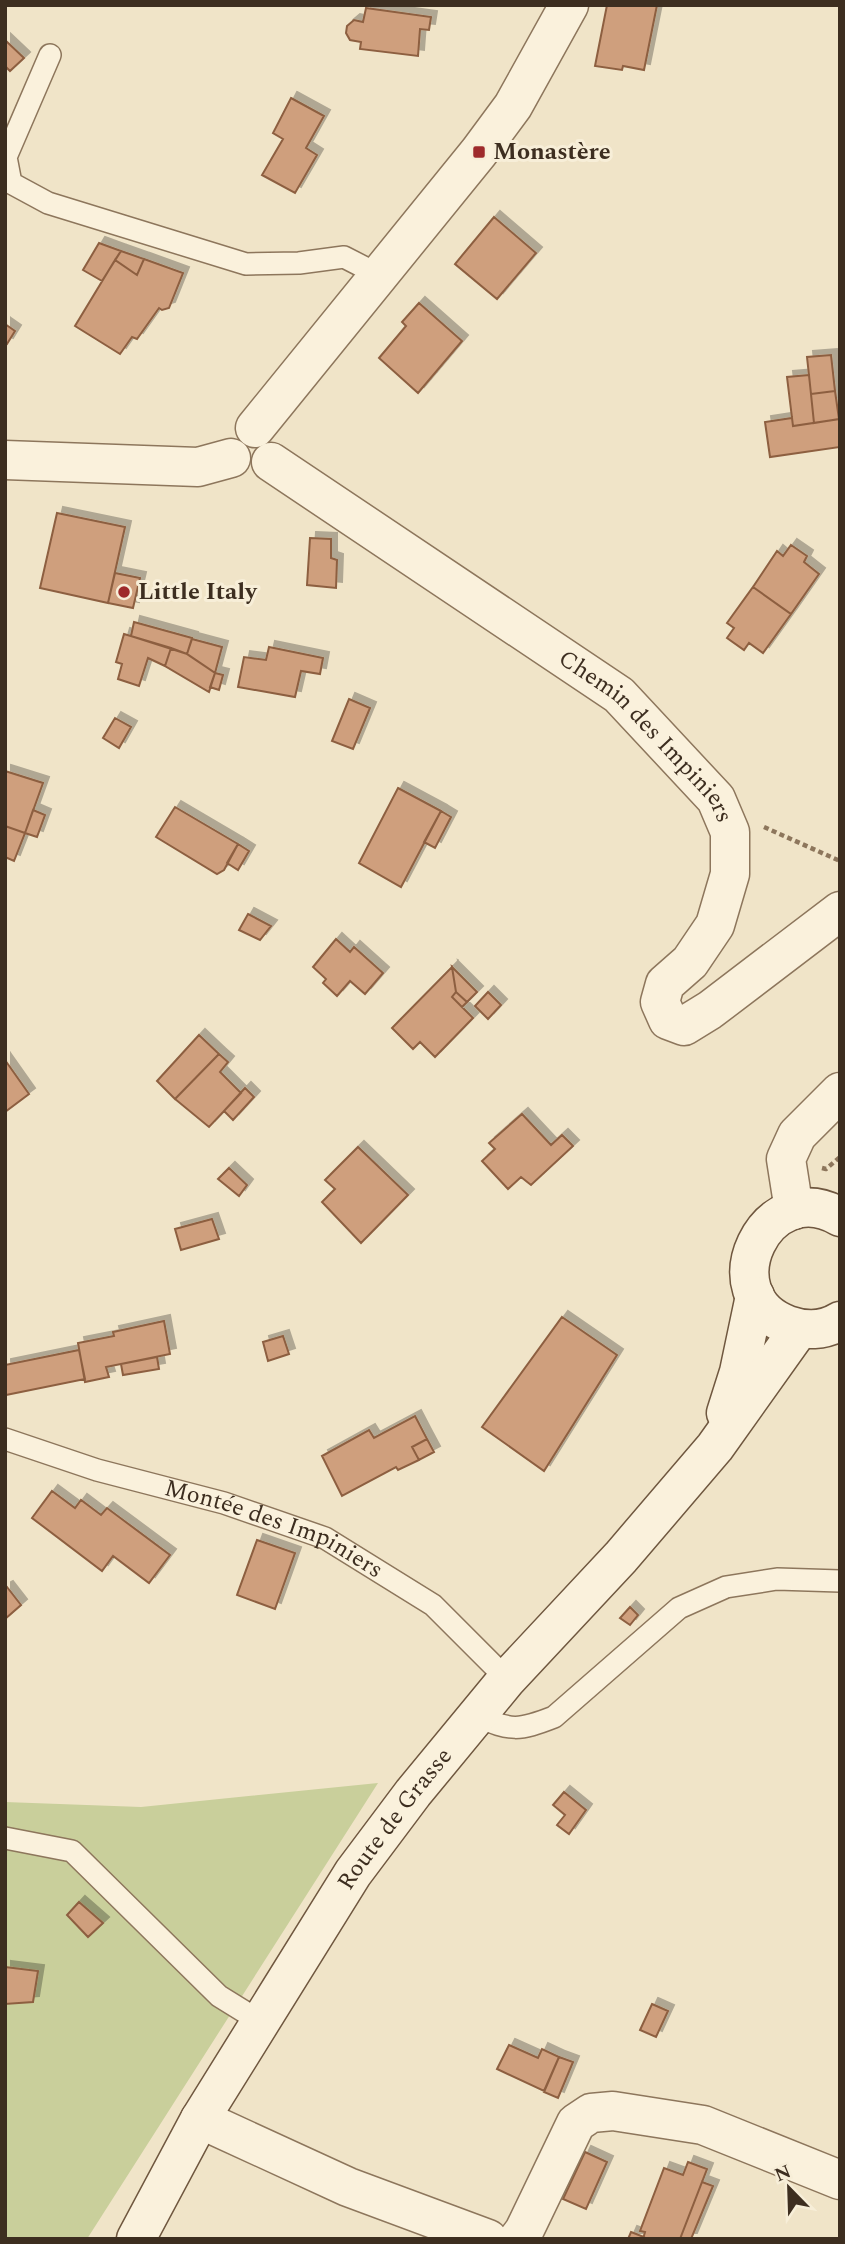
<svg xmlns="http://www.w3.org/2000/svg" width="845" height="2244" font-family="Spectral,serif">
<defs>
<filter id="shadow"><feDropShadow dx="6" dy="-6" stdDeviation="0" flood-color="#0004"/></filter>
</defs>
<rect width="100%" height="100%" fill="#f0e4c8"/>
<path fill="#c9cf9b" d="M378,1783L87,2239H5V1802L141,1807Z"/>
<path fill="#cf9f7d" stroke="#8d5f41" stroke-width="2" filter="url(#shadow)" d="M607,5H657L644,70L623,66L622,70L595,66Z
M366,8L431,17L429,30L420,29L418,56L360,49L361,42L350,40L346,33L347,26L354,20L363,22Z
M5,40L24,58L10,71L5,66Z
M291,98L324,116L306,148L317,155L295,193L262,175L283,139L273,133Z
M494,217L536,253L497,299L455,264Z
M99,243L121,251L102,281L83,270Z
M121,251L144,259L137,275L115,260Z
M144,259L183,273L169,308L162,310L159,308L137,339L132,337L120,354L75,326L115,260L137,275Z
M419,303L462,341L418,393L379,358L406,326L402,322Z
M5,324L15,331L7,344L5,343Z
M831,355L835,391L811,394L807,357Z
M809,375L814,423L793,426L787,377Z
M835,391L839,419L814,423L811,394Z
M792,418L793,426L840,419V447L770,457L765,422Z
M57,513L125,527L108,603L40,588Z
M310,538L331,539V558L337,560L336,588L307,585Z
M791,545L807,556L804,562L819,574L791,614L753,587L777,551L783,556Z
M115,573L140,578L133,608L108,603Z
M753,587L791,614L763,653L749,643L744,650L727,638L734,628L727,623Z
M134,622L192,638L187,654L131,636Z
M124,634L171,648L165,666L148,658L139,686L118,679L122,664L116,662Z
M192,639L222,647L215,673L187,654Z
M269,647L323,658L320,674L301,671L295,697L238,687L244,657L266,660Z
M171,648L187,654L215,673L209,692L165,666Z
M215,673L223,675L219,690L210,687Z
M349,699L370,708L353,749L332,741Z
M115,718L131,727L119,748L103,738Z
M5,771L43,783L25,833L5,826Z
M398,788L441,811L401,887L359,863Z
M175,807L238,844L224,870L217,874L156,837Z
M33,810L45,815L37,837L25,833Z
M441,811L451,817L435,848L424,842Z
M5,826L25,833L14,861L5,857Z
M238,844L249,851L238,870L227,863Z
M248,914L271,926L260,940L239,930Z
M336,939L350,952L354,947L383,973L365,994L350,981L337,996L323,983L326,979L313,967Z
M452,967L456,992L452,997L473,1018L435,1057L420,1042L413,1049L392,1028Z
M452,967L477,992L467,1002L456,992Z
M456,992L467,1002L462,1007L452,997Z
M488,992L501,1005L488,1019L475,1006Z
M199,1035L219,1054L175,1099L157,1081Z
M219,1054L228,1062L220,1072L241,1093L209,1127L175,1099Z
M5,1060L29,1094L5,1112Z
M245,1088L254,1097L233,1120L224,1111Z
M522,1114L551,1145L562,1135L573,1146L531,1185L521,1177L508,1189L482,1161L495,1149L489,1143Z
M358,1147L408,1195L361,1243L322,1202L335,1189L325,1180Z
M229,1168L247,1185L239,1196L218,1179Z
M212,1219L219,1239L181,1250L175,1229Z
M562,1317L617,1355L544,1471L482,1427Z
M164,1321L170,1354L106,1367L109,1377L85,1382L78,1343L114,1336L113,1332Z
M283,1336L289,1354L268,1361L263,1342Z
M79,1350L85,1379L6,1395L5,1365Z
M157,1357L159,1369L123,1375L121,1364Z
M415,1416L427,1439L412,1447L419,1460L398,1470L396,1467L342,1496L322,1456L369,1430L374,1438Z
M427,1439L434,1452L419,1460L412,1447Z
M52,1491L75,1508L81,1500L101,1515L107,1508L170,1555L149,1583L113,1556L102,1571L32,1518Z
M257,1540L295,1553L275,1609L237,1595Z
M7,1587L21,1605L5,1619V1588Z
M630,1607L638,1615L630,1625L620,1618Z
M564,1792L586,1810L569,1834L557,1825L565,1815L553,1805Z
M79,1902L103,1923L88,1937L67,1915Z
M5,1967L38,1971L33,2002L5,2004Z
M652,2004L668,2011L656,2037L640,2030Z
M509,2045L538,2058L542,2049L559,2057L544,2091L497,2069Z
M559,2057L573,2062L558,2098L544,2092Z
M585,2152L607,2162L586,2209L563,2199Z
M688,2162L707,2169L680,2239H643L645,2232L640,2231L664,2168L683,2175Z
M702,2182L713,2186L691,2239H680Z
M631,2232L644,2237L643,2239H628Z"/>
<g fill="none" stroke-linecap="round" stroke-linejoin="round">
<defs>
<g id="lane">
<path d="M50,55L6,157L11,183L48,203L246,264L299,263L344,257L379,275"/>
<path id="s1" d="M5,1439L97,1470L224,1503L325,1538L433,1605L507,1679"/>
<path d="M476,1716C512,1731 518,1731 554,1717L679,1608L726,1587L777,1579L840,1581"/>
<path d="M5,1838L72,1851L219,1996L261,2022"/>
</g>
<g id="street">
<path d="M255,428L479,152L513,106L569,5"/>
<path d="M5,460L198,467L231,458"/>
<path id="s2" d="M271,462L619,695L716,799L730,832V874L715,925L690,962L665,984L660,1002L668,1020L684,1026L710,1010L840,911"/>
<path d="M794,1210L786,1159L797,1135L840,1092"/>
<path d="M200,2119L348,2187L488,2239"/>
<path d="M518,2239L524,2231L576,2123L591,2113L613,2111L703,2125L840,2180"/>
</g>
<g id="secondary">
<path d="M840,1217C766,1173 708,1296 788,1325C805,1331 824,1331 840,1321"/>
<path d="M726,1413L739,1372L755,1296"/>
<path id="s3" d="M136,2239L200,2119L353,1873L413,1793L507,1679L621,1557L715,1447L799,1329"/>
</g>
</defs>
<use href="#lane" stroke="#8d765c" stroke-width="24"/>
<use href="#street" stroke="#8d765c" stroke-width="41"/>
<use href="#secondary" stroke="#6f573f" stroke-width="41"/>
<path stroke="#8d765c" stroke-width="4.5" stroke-dasharray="5 3.5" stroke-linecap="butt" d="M764,827L840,861
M822,1168L826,1169L840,1157"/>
<use href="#lane" stroke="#faf1dc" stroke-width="21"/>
<use href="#street" stroke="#faf1dc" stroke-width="38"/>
<use href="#secondary" stroke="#faf1dc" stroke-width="38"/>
</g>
<g fill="#9e2a2b" stroke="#f7eed8" stroke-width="2.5">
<rect x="472" y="145" width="14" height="14" rx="3.5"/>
<circle cx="124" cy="592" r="7"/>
</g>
<g text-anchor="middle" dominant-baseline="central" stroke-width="6" stroke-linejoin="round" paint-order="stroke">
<g font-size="24" font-weight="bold" fill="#3d2e20" stroke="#f7eed8" text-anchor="start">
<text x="493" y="152">Monastère</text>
<text x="138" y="592">Little Italy</text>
</g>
<g font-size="24" fill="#3d2e20" stroke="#f7eed8">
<text stroke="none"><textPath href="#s2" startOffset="467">Chemin des Impiniers</textPath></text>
<text stroke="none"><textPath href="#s1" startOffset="284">Montée des Impiniers</textPath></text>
<text stroke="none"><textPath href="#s3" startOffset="494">Route de Grasse</textPath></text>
</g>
</g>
<rect width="845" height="2244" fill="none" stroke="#3d2e20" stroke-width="14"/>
<g transform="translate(789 2188) rotate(337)" stroke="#f7eed8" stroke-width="5" paint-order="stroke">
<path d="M0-5L12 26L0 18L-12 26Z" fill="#3d2e20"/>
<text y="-10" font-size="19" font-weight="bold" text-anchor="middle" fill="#3d2e20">N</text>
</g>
</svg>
